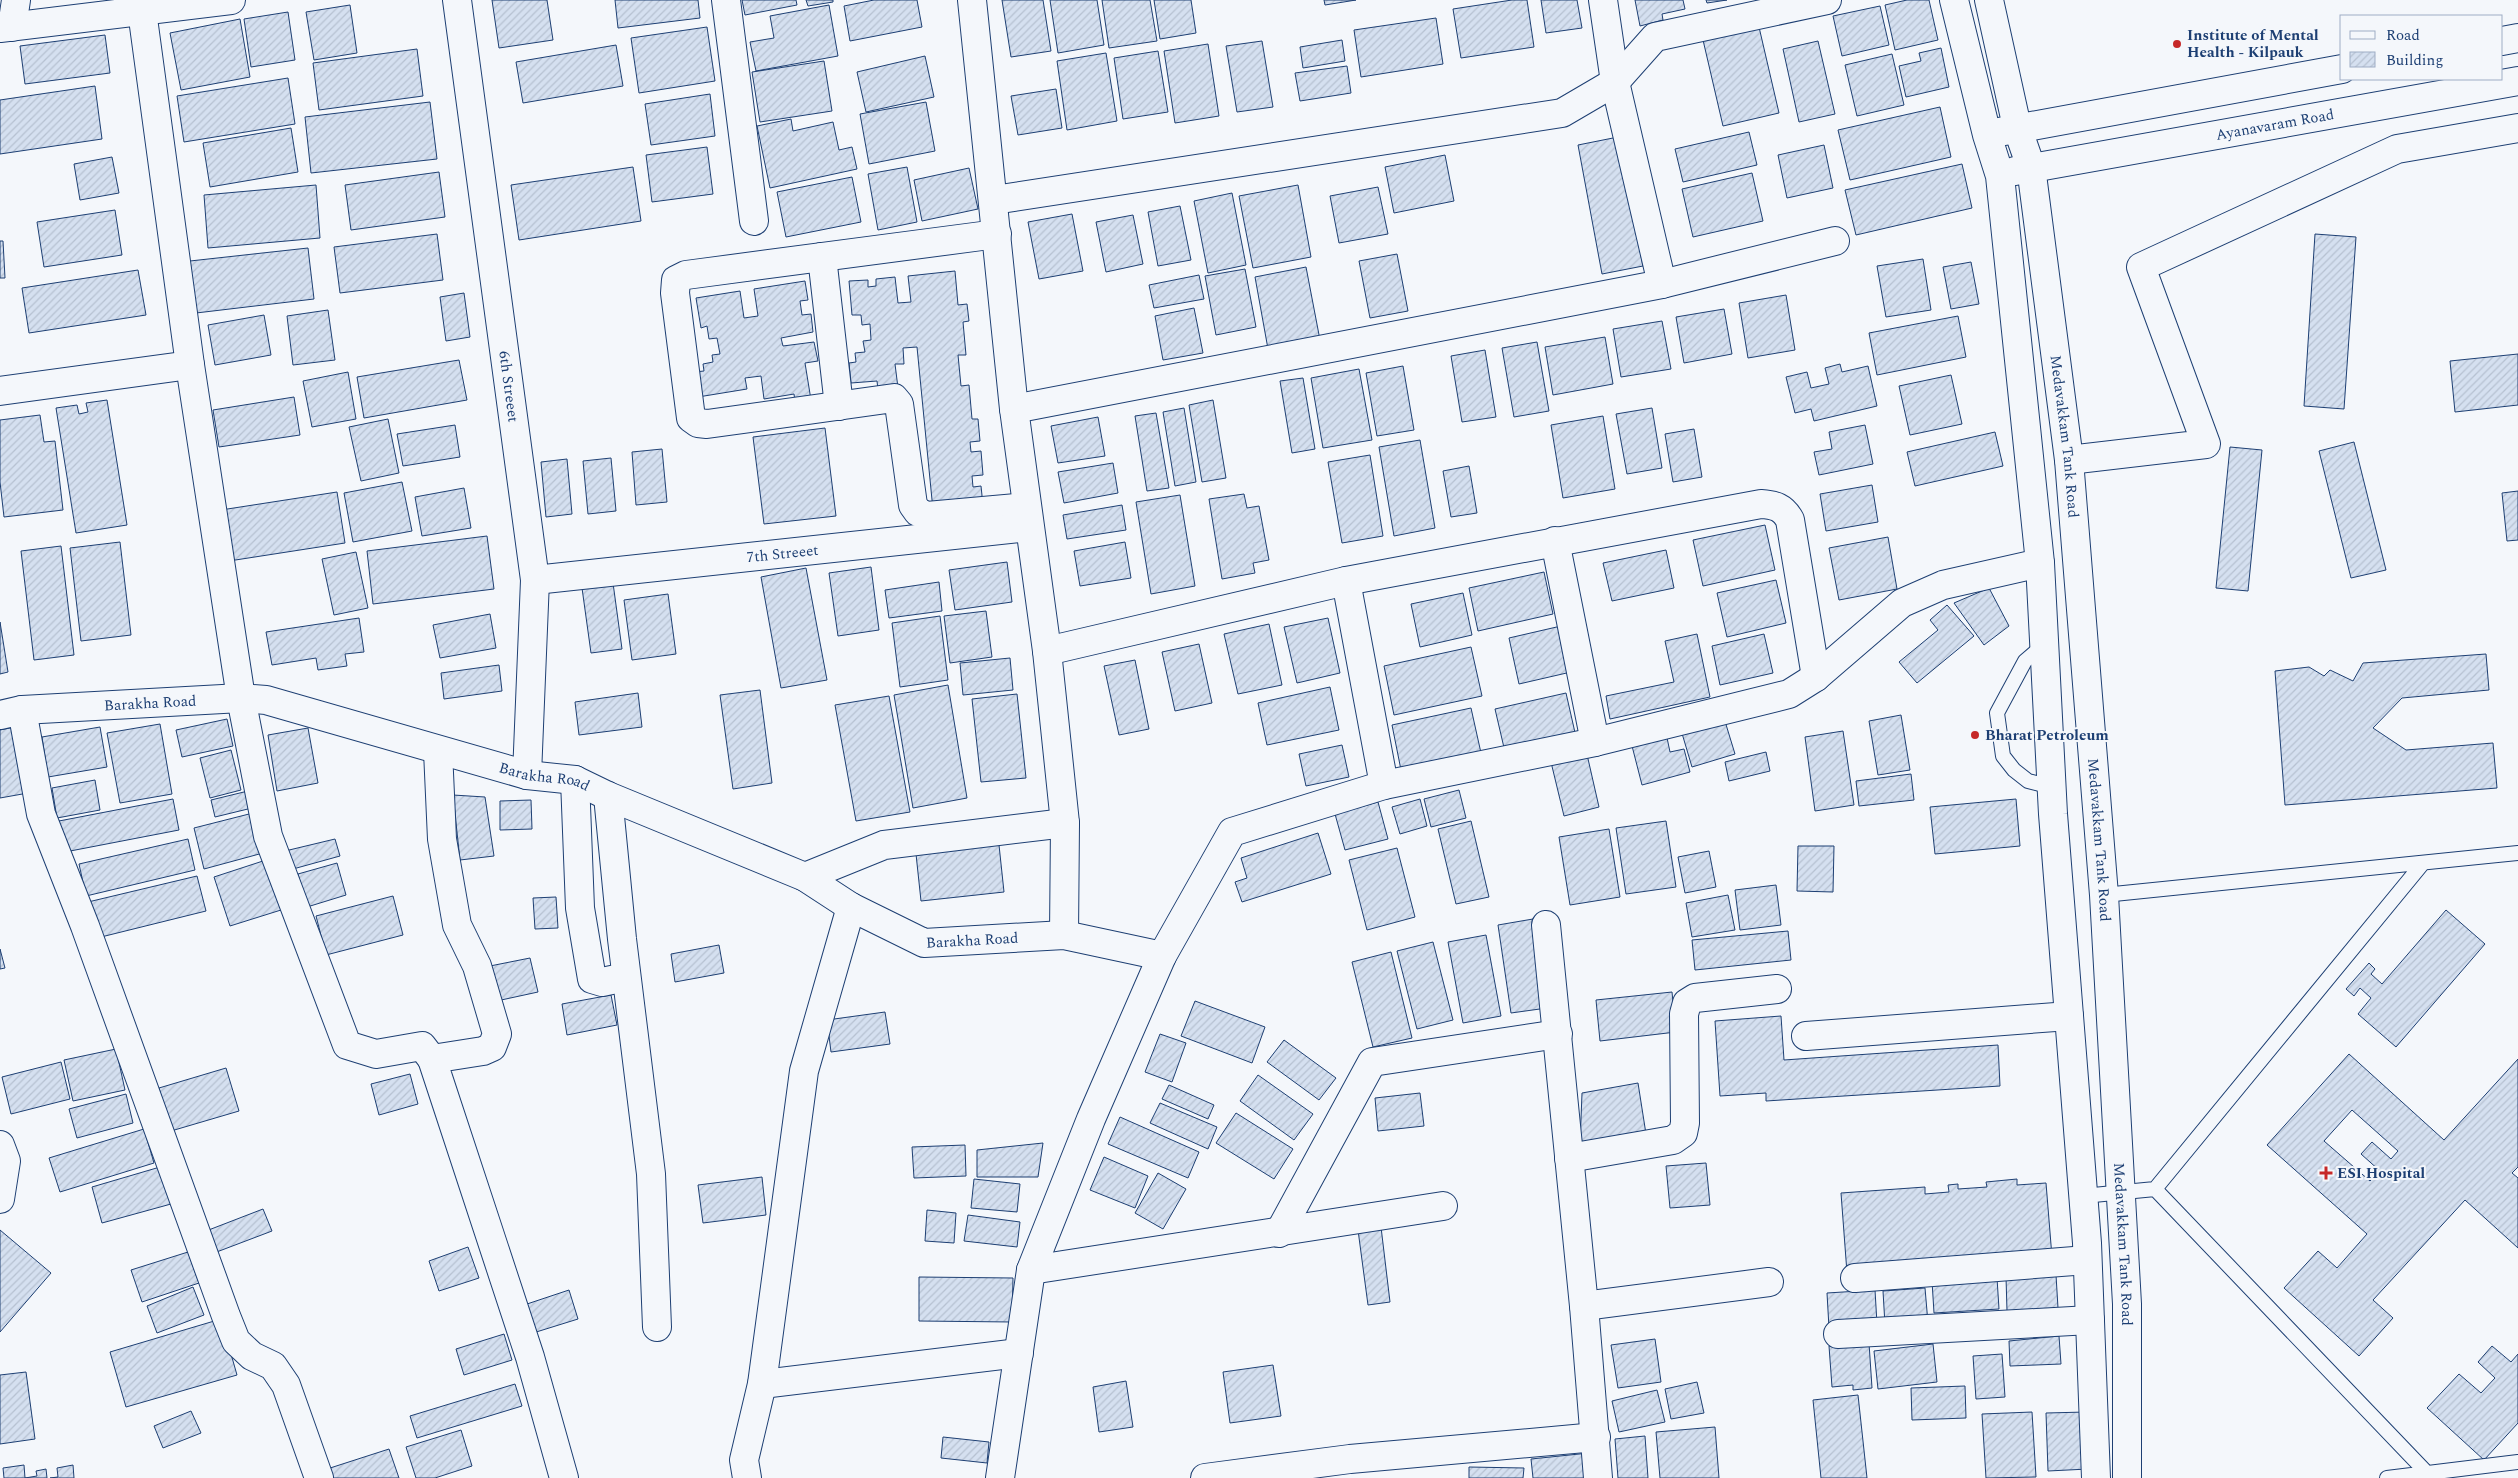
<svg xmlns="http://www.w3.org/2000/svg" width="2518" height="1478" font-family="Spectral,serif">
<defs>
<pattern id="building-hatch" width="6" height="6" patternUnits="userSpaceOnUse" patternTransform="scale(1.25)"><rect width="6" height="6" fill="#d5e0f0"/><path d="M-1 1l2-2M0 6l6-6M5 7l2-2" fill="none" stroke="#b6c1d1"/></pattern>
</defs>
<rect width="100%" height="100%" fill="#f4f7fb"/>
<path fill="url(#building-hatch)" stroke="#1d3f73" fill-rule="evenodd" d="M492,0H547L553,40L499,48Z
M615,0H698L700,18L618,28Z
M742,0H796L797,5L745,15Z
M806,0H833V2L808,6Z
M874,0H917L922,27L850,41L844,6Z
M1002,0H1043L1051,51L1011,57Z
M1050,0H1097L1104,45L1058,53Z
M1102,0H1150L1157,41L1109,48Z
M1154,0H1191L1196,33L1160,39Z
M1324,0H1356L1325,5Z
M1512,0H1527L1534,47L1461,58L1453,9Z
M1541,0H1577L1582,28L1546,33Z
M1635,0H1683L1685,9L1662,14L1663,20L1640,26Z
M1706,0H1727L1707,3Z
M1907,0H1929L1938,40L1895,50L1885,5Z
M350,5L357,53L314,60L306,12Z
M829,5L838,56L756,71L750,42L774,38L770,16Z
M1880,6L1889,45L1842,56L1833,16Z
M288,12L295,60L251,67L244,19Z
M1436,18L1443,64L1361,77L1354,30Z
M240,19L250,77L181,90L170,33Z
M707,27L715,81L639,93L631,38Z
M1759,27L1779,113L1723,126L1703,40Z
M105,35L110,73L25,84L20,46Z
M1342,40L1345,61L1303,68L1300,47Z
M1262,41L1273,107L1237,112L1226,46Z
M1818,41L1835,114L1799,122L1783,49Z
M1208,44L1219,116L1175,123L1164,51Z
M616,45L623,86L523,103L516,62Z
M1941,48L1949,87L1906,97L1899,66L1921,61L1919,53Z
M417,49L423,96L319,110L313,63Z
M1158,51L1168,112L1123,119L1114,58Z
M1106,53L1117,121L1067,130L1057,61Z
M1892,54L1904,105L1857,116L1845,65Z
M925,56L934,97L866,112L857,72Z
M824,61L832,111L760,122L752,72Z
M1347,66L1351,93L1300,101L1295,73Z
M288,78L295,124L184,142L177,96Z
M95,86L102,139L0,154V100Z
M1056,89L1062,128L1018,135L1011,96Z
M710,94L715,136L651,145L645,104Z
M430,102L437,159L311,173L305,117Z
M926,102L935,151L869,164L860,114Z
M1940,107L1951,157L1850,180L1838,130Z
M791,119L793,131L833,122L839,150L852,147L857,169L770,188L757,126Z
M291,128L298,172L210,187L203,143Z
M1749,132L1757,165L1683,182L1675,149Z
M1618,137L1643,266L1602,274L1578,145Z
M1824,145L1833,188L1787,198L1778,155Z
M707,147L713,194L652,202L646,155Z
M1445,155L1454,201L1394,213L1385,167Z
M112,157L119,193L80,200L74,164Z
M1962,164L1972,208L1856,235L1845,190Z
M633,167L641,221L519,240L511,185Z
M907,167L917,222L878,230L868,174Z
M969,168L978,209L922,221L914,180Z
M439,172L445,217L351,230L345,185Z
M1752,173L1763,221L1693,237L1682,189Z
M852,177L861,222L786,237L777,192Z
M316,185L320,238L208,248L204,195Z
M1298,185L1311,257L1253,268L1239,196Z
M1378,187L1388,234L1339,243L1330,196Z
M1232,193L1246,265L1208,273L1194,201Z
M1180,206L1191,260L1158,266L1148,212Z
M115,210L122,255L44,267L37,222Z
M1072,214L1083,271L1039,279L1028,222Z
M1133,215L1143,264L1106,272L1096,222Z
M437,234L443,280L340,293L334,247Z
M2315,234L2356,237L2344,409L2304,406Z
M0,241H3L5,278H0Z
M308,248L314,299L196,313L190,261Z
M1397,254L1408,311L1370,318L1359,261Z
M1923,259L1931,310L1886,317L1877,266Z
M1971,262L1979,304L1951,309L1943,267Z
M1306,267L1320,340L1268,349L1255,277Z
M1245,269L1256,327L1216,335L1205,276Z
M138,270L146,315L29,333L22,288Z
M955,271L958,305L967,304L969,321L963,322L966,355H958L961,386L969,385L972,419H978L980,441L970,442L971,452L981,451L983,475L972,476L973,487L981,486L983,505L933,510L917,347L903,348L904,364H895L898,388L878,390L877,381L851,383L849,363L856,362L855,353L865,352L863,341L871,340L870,324L862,325L861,315H852L849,281L868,280V287L876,286V279L895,277L898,303L911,302L908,276Z
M1199,275L1204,299L1154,308L1149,285Z
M805,281L808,300L800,301L802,315L811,314L813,332L781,338L783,346L814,342L818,361L805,363L811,400L795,402L794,394L764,399L761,376L745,378L747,389L698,397L694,372L704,371L703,364L713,362L712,355L720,354L717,338L709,339L707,326L701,328L696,298L740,291L744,318L758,316L754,289Z
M464,293L470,337L446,341L440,297Z
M1786,295L1795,350L1748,358L1739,303Z
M1194,308L1203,353L1163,360L1155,316Z
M1724,309L1732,354L1684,363L1676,317Z
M328,310L335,360L293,365L287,316Z
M264,315L271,355L215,365L208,325Z
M1958,316L1966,357L1877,375L1869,333Z
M1662,321L1671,369L1621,377L1613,329Z
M1605,337L1613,384L1553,395L1545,347Z
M1537,342L1549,411L1514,417L1502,348Z
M1485,350L1496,417L1462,422L1451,356Z
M2518,354V405L2455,412L2450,361Z
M459,360L467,400L364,418L357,377Z
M1840,364L1842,372L1868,366L1877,406L1814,421L1811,409L1795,413L1786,377L1807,372L1811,388L1829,384L1825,368Z
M1403,366L1414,430L1377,436L1366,373Z
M1359,369L1372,440L1323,448L1311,378Z
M348,372L356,419L312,427L303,381Z
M1951,375L1962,424L1910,435L1899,386Z
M1303,378L1315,449L1292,453L1280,381Z
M294,397L300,435L219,447L213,410Z
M107,400L127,525L76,533L56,408L77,405L79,414L88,412L86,403Z
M1213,400L1226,478L1202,482L1189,405Z
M1184,408L1196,482L1175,486L1163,412Z
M1652,408L1662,468L1627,474L1616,414Z
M1156,413L1169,488L1147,491L1135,416Z
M40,415L44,442L55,441L63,510L4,517L0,482V420Z
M1603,416L1615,489L1563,498L1551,425Z
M1098,417L1105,456L1058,463L1051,426Z
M388,419L399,473L361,481L349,427Z
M455,425L460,457L403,466L397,434Z
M1865,425L1873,464L1819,475L1814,452L1832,449L1829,432Z
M825,428L836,516L764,524L753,437Z
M1694,429L1702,477L1673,482L1665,434Z
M1995,432L2003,466L1915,486L1907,452Z
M1420,440L1435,528L1394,536L1379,447Z
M2354,442L2386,570L2351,578L2319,451Z
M2230,447L2262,450L2248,591L2216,588Z
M662,449L667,502L636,505L632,452Z
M1370,455L1383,536L1342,543L1328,462Z
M611,458L616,511L588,514L583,461Z
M567,459L572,514L546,517L541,462Z
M1113,463L1118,493L1064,503L1058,472Z
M1469,466L1477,513L1451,517L1443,471Z
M402,482L412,531L353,542L344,493Z
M1872,485L1878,522L1826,531L1820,494Z
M464,488L471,528L422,536L415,497Z
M2518,491V540L2507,541L2502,493Z
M337,492L345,543L229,561L221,510Z
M1244,494L1247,508L1259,506L1269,560L1253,563L1255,573L1222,579L1209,499Z
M1180,495L1195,586L1151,594L1136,502Z
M1122,505L1126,530L1067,539L1063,515Z
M1765,525L1775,570L1703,586L1693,540Z
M487,536L494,589L373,604L367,551Z
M1888,537L1897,589L1839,600L1829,548Z
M120,542L131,635L81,641L70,548Z
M1125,542L1131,578L1080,586L1074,551Z
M61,546L74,655L34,660L21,551Z
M1666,550L1674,588L1612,601L1603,563Z
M356,552L368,608L334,615L322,559Z
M1007,562L1012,602L955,610L949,570Z
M871,567L879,630L838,636L829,573Z
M806,568L827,680L781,688L761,577Z
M1544,572L1553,614L1478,631L1469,588Z
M1776,580L1786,623L1727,637L1717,593Z
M939,582L942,611L889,618L885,590Z
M613,583L622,649L591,653L582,588Z
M1989,588L2009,626L1984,645L1954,603Z
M1463,593L1472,635L1420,647L1411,604Z
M668,594L676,654L632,660L624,600Z
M1947,605L1974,636L1917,683L1899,662L1938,630L1930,620Z
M986,611L992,657L950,663L944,616Z
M490,614L496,648L440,658L433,625Z
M940,616L948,680L900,687L892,623Z
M359,618L364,652L345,654L347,666L318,670L316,658L272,665L266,632Z
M1328,618L1340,673L1297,683L1284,627Z
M0,622L8,672L0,674Z
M1269,624L1282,685L1238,694L1224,634Z
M1561,626L1571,672L1519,684L1509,638Z
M1697,634L1710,697L1610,719L1606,696L1674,682L1665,641Z
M1764,634L1773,673L1720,685L1712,646Z
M1199,644L1212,703L1175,711L1162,652Z
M1471,647L1482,696L1394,715L1384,666Z
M2486,654L2489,690L2402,698L2373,728L2406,750L2493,743L2497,788L2285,805L2275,671L2309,667L2324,676L2330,670L2353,681L2363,663Z
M1010,658L1013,690L963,695L960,663Z
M1135,660L1149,729L1119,735L1104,666Z
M499,665L502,691L444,699L441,673Z
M948,685L967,798L913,808L894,695Z
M1330,687L1339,730L1267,745L1258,703Z
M760,690L772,783L733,789L720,695Z
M638,693L642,727L579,735L575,702Z
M1566,693L1576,737L1505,752L1495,709Z
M1017,694L1026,778L981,782L972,699Z
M889,696L910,812L856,821L835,705Z
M1471,708L1481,753L1401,770L1392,725Z
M1901,715L1910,770L1878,775L1869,721Z
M1724,718L1735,754L1692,767L1681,730Z
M227,719L233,746L182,757L176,730Z
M160,724L172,794L120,803L107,733Z
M15,727L28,793L0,798V730Z
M100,727L107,767L48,777L42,737Z
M308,728L318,783L277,791L268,735Z
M1843,731L1854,805L1815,811L1805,737Z
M1666,733L1670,752L1684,749L1690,772L1642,785L1631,742Z
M1342,745L1349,777L1306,786L1299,754Z
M231,750L241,790L210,798L200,758Z
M1586,750L1599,807L1564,816L1550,758Z
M1766,752L1770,771L1729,781L1725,762Z
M1911,774L1914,800L1859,806L1856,781Z
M95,780L100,810L57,818L52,788Z
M1459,790L1466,818L1431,827L1424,799Z
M248,791L252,808L215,817L211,800Z
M453,795L485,797L494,856L460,860Z
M173,799L179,830L65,852L59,821Z
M1420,799L1427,826L1400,834L1392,807Z
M2016,799L2020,846L1935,854L1930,807Z
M531,800L532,829L500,830V801Z
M1378,802L1388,839L1345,850L1335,814Z
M253,813L263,853L204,869L194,828Z
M1471,821L1489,897L1456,904L1438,829Z
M1666,821L1676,887L1626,894L1616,828Z
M1609,829L1620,897L1570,905L1559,837Z
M1318,833L1331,874L1242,902L1235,882L1247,878L1241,858Z
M188,839L195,870L86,896L79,864Z
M335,839L340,856L293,869L285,851Z
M999,845L1004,892L921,901L916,854Z
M1798,846H1834L1833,892L1797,891Z
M1397,848L1415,917L1367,930L1349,860Z
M1709,851L1716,887L1685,893L1678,857Z
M266,860L281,910L230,926L214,877Z
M337,863L346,895L307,907L298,874Z
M197,876L206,911L97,938L88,902Z
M1776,885L1781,925L1740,930L1735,890Z
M1728,895L1735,930L1692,937L1686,903Z
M393,896L403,935L326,955L316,916Z
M556,897L558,928L535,929L533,898Z
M2446,910L2485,944L2396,1047L2358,1014L2371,998L2360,988L2354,996L2346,989L2369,963L2375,969L2371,974L2382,984Z
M1533,919L1547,1008L1511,1013L1498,925Z
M1788,931L1791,960L1695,970L1692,940Z
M1486,935L1501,1016L1463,1023L1448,942Z
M1433,942L1453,1020L1417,1029L1397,951Z
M719,945L724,973L675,982L671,954Z
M0,949L5,968L0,969Z
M1391,952L1412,1038L1373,1047L1352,962Z
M530,958L538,992L492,1002L485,967Z
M1672,992L1676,1032L1600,1041L1596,1000Z
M611,995L617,1025L567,1035L562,1004Z
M1195,1001L1265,1027L1252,1063L1181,1036Z
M885,1012L890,1044L831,1052L827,1020Z
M1781,1016L1784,1060L1998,1045L2000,1086L1766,1101V1093L1720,1096L1715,1021Z
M1160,1034L1186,1043L1172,1082L1145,1072Z
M1284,1040L1336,1078L1319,1100L1267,1062Z
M116,1049L125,1090L73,1101L64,1060Z
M2349,1054L2444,1140L2518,1059V1167L2512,1173L2518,1178V1248L2465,1200L2373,1300L2393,1318L2359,1356L2284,1288L2318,1251L2337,1268L2367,1234L2267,1145ZM2352,1110L2398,1151L2391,1159L2372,1142L2361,1154L2380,1171L2370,1181L2324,1141Z
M61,1062L70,1099L11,1114L2,1077Z
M226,1068L239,1111L171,1131L159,1088Z
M410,1074L418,1104L379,1115L371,1084Z
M1258,1075L1313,1114L1294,1140L1240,1101Z
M1638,1083L1646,1134L1580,1145L1582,1093Z
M1169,1085L1214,1105L1208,1119L1162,1099Z
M1420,1093L1424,1126L1378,1131L1375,1098Z
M126,1094L133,1123L77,1138L69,1109Z
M1160,1103L1217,1127L1208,1149L1150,1123Z
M1236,1113L1293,1149L1274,1179L1216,1143Z
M1120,1117L1199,1152L1188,1178L1108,1144Z
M144,1129L154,1163L60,1192L49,1158Z
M1043,1143L1038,1177H977V1150Z
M965,1145L966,1176L914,1178L912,1147Z
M1104,1157L1148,1176L1135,1208L1090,1190Z
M1706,1163L1710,1205L1670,1208L1666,1166Z
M160,1167L171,1204L102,1223L92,1187Z
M1158,1173L1186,1189L1163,1229L1135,1213Z
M762,1177L766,1215L703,1223L698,1185Z
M974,1179L1020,1184L1017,1212L971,1208Z
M2017,1179V1185L2046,1183L2052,1257L1847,1273L1841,1193L1925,1187V1194L1949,1192L1948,1185L1958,1184V1189L1987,1187L1986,1182Z
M263,1209L272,1231L214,1253L206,1231Z
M927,1210L956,1213L954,1243L925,1241Z
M968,1215L1020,1222L1017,1247L964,1241Z
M1381,1227L1390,1302L1368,1305L1358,1230Z
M0,1230L51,1273L0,1332Z
M468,1247L479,1278L439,1291L429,1261Z
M188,1252L199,1283L142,1302L131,1270Z
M2056,1275L2058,1308L2007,1311L2006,1277Z
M919,1277L1013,1278L1012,1322L919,1321Z
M1997,1278L1999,1309L1934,1313L1932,1281Z
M193,1287L204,1315L157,1333L147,1306Z
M1925,1288L1928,1323L1885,1325L1883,1291Z
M569,1290L578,1319L533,1333L524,1305Z
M1875,1290L1877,1324L1829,1328L1827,1293Z
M221,1319L237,1375L126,1407L110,1352Z
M504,1334L512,1360L464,1375L456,1349Z
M2059,1336L2061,1364L2010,1366L2009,1341Z
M1655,1339L1661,1382L1618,1388L1611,1345Z
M1869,1343L1872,1388L1853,1390V1385L1832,1387L1829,1346Z
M1933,1344L1937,1382L1878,1389L1874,1351Z
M2492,1346L2511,1362L2518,1354V1423L2484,1460L2427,1408L2459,1374L2481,1393L2495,1378L2478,1362Z
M2002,1354L2005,1397L1976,1399L1973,1356Z
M1273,1365L1281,1416L1230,1423L1223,1372Z
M26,1372L35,1439L0,1444V1375Z
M1126,1381L1133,1427L1099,1432L1093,1387Z
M1697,1382L1704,1413L1671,1419L1665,1389Z
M515,1384L522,1406L417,1438L410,1416Z
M1965,1386L1966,1418L1912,1420L1911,1388Z
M1657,1390L1665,1422L1619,1432L1612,1401Z
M1858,1395L1867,1478H1821L1813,1400Z
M191,1411L201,1433L163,1448L154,1426Z
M2032,1412L2036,1477L1986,1478L1982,1414Z
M2086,1412L2088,1469L2048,1471L2046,1413Z
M1715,1427L1719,1478H1660L1656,1432Z
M461,1430L472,1466L435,1478H416L406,1447Z
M1645,1436L1648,1478H1618L1615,1439Z
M943,1437L989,1442L987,1463L941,1458Z
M389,1449L399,1478H330L327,1469Z
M1589,1453L1591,1478H1533L1531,1459Z
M24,1465L25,1478L37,1476L36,1471L46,1469L47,1478H4L3,1468Z
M73,1465L74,1478H50L58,1477L57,1468Z
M1469,1467L1524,1468L1523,1478H1469Z"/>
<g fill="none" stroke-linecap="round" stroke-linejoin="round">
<defs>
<path id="lane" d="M2045,644L2025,661L1997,713L2003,756L2014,770L2028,781L2052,787
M2104,895L2518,853
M2155,1189L2423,863
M2083,1196L2155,1189L2428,1474
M2387,1478L2518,1462"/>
<g id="street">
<path id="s1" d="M457,0L535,580L527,775"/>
<path d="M726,0L754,221"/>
<path d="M972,0L1014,409L1047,651L1065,823L1064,935"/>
<path d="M1603,0L1615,82L1662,284"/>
<path d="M142,11L190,365L241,698L268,836L347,1045L376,1054L422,1046L432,1059"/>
<path d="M12,27L16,0"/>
<path d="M0,28L231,0"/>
<path d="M994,200L1562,113L1615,82L1655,37L1827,0"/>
<path d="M997,234L686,275L676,280L675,293L691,418L698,423L707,424L894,398L899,404L913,505L918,512L927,516L1026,507"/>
<path d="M822,257L839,406"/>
<path d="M0,391L190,365"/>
<path d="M1014,409L1662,284L1835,241"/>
<path d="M2069,460L2206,444L2141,267L2397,149L2518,128"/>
<path d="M1555,541L1595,742"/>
<path id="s2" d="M535,580L1029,527"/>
<path d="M1346,581L1384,785"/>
<path d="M1047,651L1346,581L1761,504C1775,505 1783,507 1790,520L1816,677"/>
<path d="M22,710L41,814L85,926L226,1316L236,1341L252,1356L273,1366L286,1385L319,1478"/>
<path id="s3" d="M0,715L22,710L241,698L266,700L527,775L575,780L608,796L805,877L851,907L924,943L1064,935L1162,956"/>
<path d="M438,751L442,839L457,925L477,966L497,1034L492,1047L483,1051L432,1059L530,1357L564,1478"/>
<path d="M575,780L580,908L592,979L602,982L626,977"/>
<path d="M608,796L622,939L651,1174L657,1327"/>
<path d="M805,877L884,845L1065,823"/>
<path d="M1546,925L1584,1306L1598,1478"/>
<path d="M1806,1036L2069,1016"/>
<path d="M0,1145L6,1161L0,1199"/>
<path d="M1569,1158L1673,1140L1683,1133L1685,1123L1684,1014L1687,1003L1695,998L1777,989"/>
<path d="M1279,1233L1372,1062L1558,1034"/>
<path d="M1031,1270L1443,1206"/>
<path d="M1855,1278L2087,1260"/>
<path d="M1584,1306L1769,1282"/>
<path d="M1838,1334L2090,1320"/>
<path d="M762,1384L1019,1353"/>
<path d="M747,1478L744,1460L762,1384L804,1071L851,907"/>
<path d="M1000,1478L1031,1270L1091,1119L1162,956L1232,832L1384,785L1595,742L1789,694L1816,677L1902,603L1943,585L2040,563"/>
<path d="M1205,1478L1350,1459L1596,1437"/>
</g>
<g id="secondary">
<path d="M1954,0L1987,135L2000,176L2040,563L2053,814L2087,1243L2096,1478"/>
<path id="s4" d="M1989,0L2017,127L2031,167L2069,460L2104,895L2127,1304V1478"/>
<path d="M2502,41L2518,38"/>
<path d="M1999,132L2342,69"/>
<path id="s5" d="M2015,171L2518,81"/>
</g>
</defs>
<use href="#lane" stroke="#1d3f73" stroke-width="16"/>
<use href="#street" stroke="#1d3f73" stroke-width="30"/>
<use href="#secondary" stroke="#1d3f73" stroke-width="30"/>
<use href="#lane" stroke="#f4f7fb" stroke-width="14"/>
<use href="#street" stroke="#f4f7fb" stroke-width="28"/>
<use href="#secondary" stroke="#f4f7fb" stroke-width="28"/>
</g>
<g fill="#c62828" stroke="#f4f7fb" stroke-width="2">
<circle cx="2177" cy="44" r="5"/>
<circle cx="1975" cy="735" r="5"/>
<path d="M2323.5 1165.5h5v5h5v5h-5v5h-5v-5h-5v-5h5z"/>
</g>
<g text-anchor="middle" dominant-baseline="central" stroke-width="4" stroke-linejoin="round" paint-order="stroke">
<g font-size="15" font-weight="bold" fill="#1d3f73" stroke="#f4f7fb" text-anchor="start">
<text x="2187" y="35">Institute of Mental<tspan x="2187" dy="17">Health - Kilpauk</tspan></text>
<text x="1985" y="735">Bharat Petroleum</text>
<text x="2337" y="1173">ESI Hospital</text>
</g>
<g font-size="15" fill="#1d3f73" stroke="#f4f7fb">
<text stroke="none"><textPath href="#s5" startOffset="264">Ayanavaram Road</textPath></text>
<text stroke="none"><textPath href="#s1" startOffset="390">6th Streeet</textPath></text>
<text stroke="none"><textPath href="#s4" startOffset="444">Medavakkam Tank Road</textPath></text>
<text stroke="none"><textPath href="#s2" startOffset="249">7th Streeet</textPath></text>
<text stroke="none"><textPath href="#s3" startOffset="151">Barakha Road</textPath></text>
<text stroke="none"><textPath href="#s3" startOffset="556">Barakha Road</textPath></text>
<text stroke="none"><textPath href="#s4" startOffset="849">Medavakkam Tank Road</textPath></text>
<text stroke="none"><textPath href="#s3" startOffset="1021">Barakha Road</textPath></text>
<text stroke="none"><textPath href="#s4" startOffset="1254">Medavakkam Tank Road</textPath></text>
</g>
</g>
<rect x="2340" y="15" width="162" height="65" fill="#f4f7fb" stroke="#9eadc5"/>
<rect x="2350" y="31" width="25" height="8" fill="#f4f7fb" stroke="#9eadc5"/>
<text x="2386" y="40" font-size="15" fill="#1d3f73">Road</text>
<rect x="2350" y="52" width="25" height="15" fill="url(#building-hatch)" stroke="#9eadc5"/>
<text x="2386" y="65" font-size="15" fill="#1d3f73">Building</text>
</svg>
